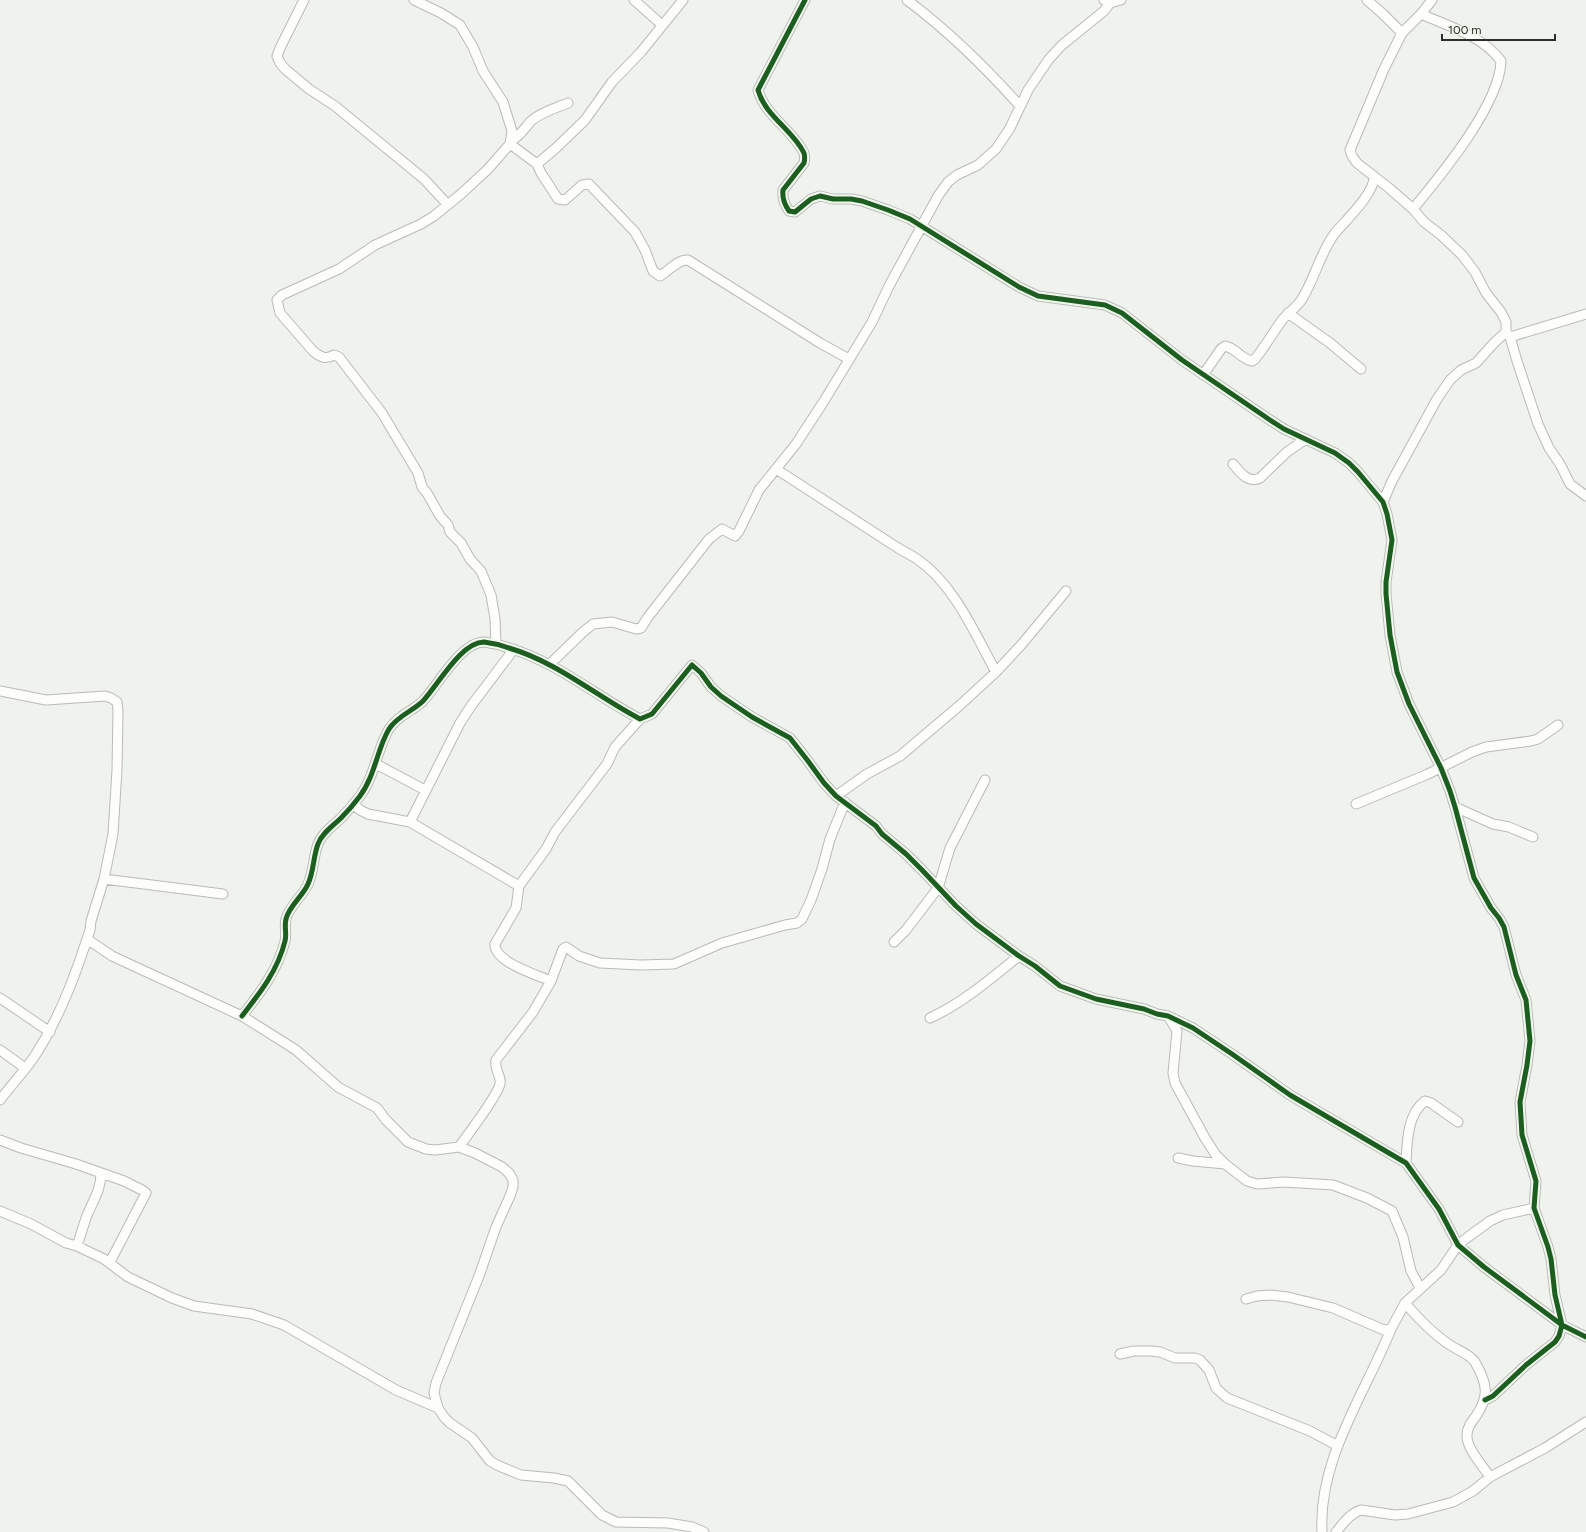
<svg xmlns="http://www.w3.org/2000/svg" width="1586" height="1532" font-family="Figtree,sans-serif">
<rect width="100%" height="100%" fill="#eff2ed"/>
<g fill="none" stroke-linecap="round" stroke-linejoin="round">
<defs>
<path id="minor" d="M304,0L280,48L277,56L280,63L285,69L309,89L335,106L424,179L448,205
M414,0L441,13L460,25L473,47L483,71L503,102L512,131L510,144L537,164L541,173L558,199L565,200L582,185L589,184L635,232L645,250L653,271L660,276C669,271 678,259 688,260L820,343L849,359
M634,0L662,25
M805,0L758,90C765,116 793,130 804,153C805,157 805,159 804,163L783,190C782,198 784,204 789,211L795,212L811,199L820,196L833,199H851L862,201L888,210L910,219L1019,287L1038,296L1105,305L1122,313L1182,360L1270,420L1284,429L1335,453L1349,463L1358,472L1383,502L1387,514L1392,540L1386,582V594L1390,635L1397,672L1409,704L1441,768L1450,791L1455,807L1474,878L1491,908L1499,918L1504,927L1516,975L1526,1000L1530,1041L1527,1065L1520,1102L1522,1135L1536,1181L1534,1208L1548,1247L1551,1259L1555,1295L1562,1325L1586,1337
M907,0C947,30 987,69 1020,106
M1104,0L1110,3L1121,0
M1367,0L1383,14L1402,33
M1432,0L1421,14L1402,33L1384,69L1350,150L1352,156L1357,163L1389,188L1413,209L1424,222L1441,235L1462,255L1475,272L1486,293L1501,312L1506,322V332L1510,337L1517,361L1538,424L1549,448L1560,464L1570,484L1586,496
M511,141C520,136 524,129 531,121C541,112 556,108 568,103
M537,164L556,148L585,120L612,82L641,52L683,0
M1413,209C1441,175 1500,104 1501,61C1483,36 1448,26 1421,14
M1288,313L1330,343L1361,369
M1510,337L1586,314
M1203,375L1221,349L1225,346C1236,348 1241,359 1252,361L1255,359C1265,347 1273,332 1283,319C1289,312 1297,307 1302,299C1315,278 1320,253 1335,233C1346,220 1375,193 1374,176
M1233,464C1240,472 1248,484 1260,478L1287,452L1306,439
M776,469L898,548C905,552 911,555 917,559C954,584 975,634 996,672
M1383,502L1392,481L1437,399L1450,380L1461,370L1476,363L1494,343L1506,332
M496,644L495,619L491,595L481,571L470,559L461,543L450,532L448,525L440,516L427,493L422,487L418,473L382,413L339,357L334,355C326,360 320,357 313,351L280,313L277,300L282,295L339,269L375,245L421,224L434,216L461,194L488,169L510,144
M549,665L583,632L593,624L612,622L636,629L641,628L648,617L709,539L722,529L735,536L739,531L759,490L796,444L824,401L872,322L889,286L938,196L948,182L957,175L978,165L996,149L1010,128L1028,90L1049,59L1062,45L1104,11L1110,3
M0,691L46,700L105,696L111,698L117,702L118,711L117,770L113,834L104,879L91,921L90,930C76,973 61,1015 36,1054C26,1070 12,1084 0,1100
M376,764L425,790
M836,796L867,774L900,756L959,706L996,672L1022,644L1066,591
M353,804L360,810L368,814L410,822L519,886
M1356,804L1428,774L1472,752L1486,747L1531,741L1538,739L1558,725
M1455,807L1493,824L1509,827L1533,837
M410,822L460,723L471,706L514,649
M104,879L223,894
M87,939L112,956L242,1016L296,1050L338,1087L377,1108L386,1120L408,1142L426,1149L435,1150L459,1147L475,1153L502,1167L509,1173L513,1180V1187L510,1196L496,1227L479,1276L436,1383L434,1393L438,1408L444,1417L450,1423L472,1438L490,1461L499,1466L521,1475L554,1478L568,1481L602,1515L616,1522L668,1523L692,1527L704,1532
M894,942L906,930L938,888L950,848L985,780
M551,981C537,975 494,962 495,944L516,908L519,886L546,849L555,832L607,764L615,747L640,719
M0,998L50,1032
M242,1016C260,993 278,970 285,941C287,934 284,926 286,919C289,906 303,896 308,884C314,871 313,857 318,844C322,833 333,826 341,818C348,811 354,804 360,796C375,776 377,749 389,729C397,716 413,711 423,701C438,685 461,642 484,642C492,643 501,645 509,648C557,662 596,696 640,719L652,714L692,665L701,673L711,687L721,696L752,717L790,738L808,761L824,783L836,796L876,826L882,834L906,854L922,870L956,906L976,924L1019,956L1035,966L1060,986L1096,999L1144,1009L1157,1014L1168,1016L1193,1028L1232,1054L1290,1095L1406,1163L1439,1209L1458,1245L1484,1267L1562,1325L1559,1336L1555,1342L1526,1365L1493,1396L1485,1400
M1168,1016L1177,1031L1173,1073L1175,1083L1205,1138L1216,1155L1225,1164L1247,1181L1257,1184L1284,1182L1333,1185L1367,1198L1392,1211L1403,1237L1411,1271L1420,1288
M930,1018C963,1003 990,979 1019,956
M0,1050L25,1068
M0,1140L21,1148L76,1164L124,1181L142,1190L146,1193L110,1262
M459,1147C468,1134 497,1097 500,1084C502,1076 494,1071 496,1060L533,1012L551,981L563,949L566,947L579,956L600,963L641,965L674,964L722,943L785,925L797,923L802,919L811,900L822,869L830,839L845,802
M1178,1158L1193,1161L1225,1164
M1406,1163C1407,1143 1407,1114 1425,1101L1431,1103L1458,1122
M0,1211L31,1224L66,1243L77,1246L104,1259L128,1277L172,1298L194,1306L252,1314L284,1325L396,1390L438,1408
M77,1246C80,1237 83,1227 86,1218C92,1202 101,1191 101,1173
M1246,1299L1257,1296L1270,1295L1288,1297L1333,1308L1384,1330L1391,1329L1405,1303L1441,1270L1458,1245L1468,1237L1490,1221L1503,1215L1534,1208
M1405,1303C1418,1318 1431,1332 1447,1343C1456,1350 1469,1353 1475,1362C1487,1383 1490,1396 1476,1416C1472,1421 1467,1427 1467,1435C1466,1448 1483,1466 1490,1477
M1120,1354L1134,1351H1151L1160,1352L1175,1358H1195L1200,1360L1209,1370L1216,1388L1227,1398L1310,1431L1338,1446
M1322,1532C1318,1459 1365,1394 1391,1329
M1336,1532C1343,1524 1350,1513 1361,1510L1395,1515L1408,1514L1453,1502L1473,1491L1490,1477L1545,1448L1586,1422"/>
</defs>
<use href="#minor" stroke="#b9bbb7" stroke-width="11"/>
<use href="#minor" stroke="#fdfdfc" stroke-width="9"/>
<defs>
<path id="cycleway" d="M805,0L758,90C765,116 793,130 804,153C805,157 805,159 804,163L783,190C782,198 784,204 789,211L795,212L811,199L820,196L833,199H851L862,201L888,210L910,219L1019,287L1038,296L1105,305L1122,313L1182,360L1270,420L1284,429L1335,453L1349,463L1358,472L1383,502L1387,514L1392,540L1386,582V594L1390,635L1397,672L1409,704L1441,768L1450,791L1455,807L1474,878L1491,908L1499,918L1504,927L1516,975L1526,1000L1530,1041L1527,1065L1520,1102L1522,1135L1536,1181L1534,1208L1548,1247L1551,1259L1555,1295L1562,1325L1586,1337
M242,1016C260,993 278,970 285,941C287,934 284,926 286,919C289,906 303,896 308,884C314,871 313,857 318,844C322,833 333,826 341,818C348,811 354,804 360,796C375,776 377,749 389,729C397,716 413,711 423,701C438,685 461,642 484,642C492,643 501,645 509,648C557,662 596,696 640,719L652,714L692,665L701,673L711,687L721,696L752,717L790,738L808,761L824,783L836,796L876,826L882,834L906,854L922,870L956,906L976,924L1019,956L1035,966L1060,986L1096,999L1144,1009L1157,1014L1168,1016L1193,1028L1232,1054L1290,1095L1406,1163L1439,1209L1458,1245L1484,1267L1562,1325L1559,1336L1555,1342L1526,1365L1493,1396L1485,1400"/>
</defs>
<use href="#cycleway" stroke="#eff5ea" stroke-width="8"/>
<use href="#cycleway" stroke="#1b5e20" stroke-width="5"/>
</g>
<path d="M1442 34v6h113v-6" fill="none" stroke="#2b2e29" stroke-width="2"/>
<text x="1448" y="34" font-size="12" fill="#2b2e29" stroke="#eff5ea" stroke-width="3" paint-order="stroke">100 m</text>
</svg>
